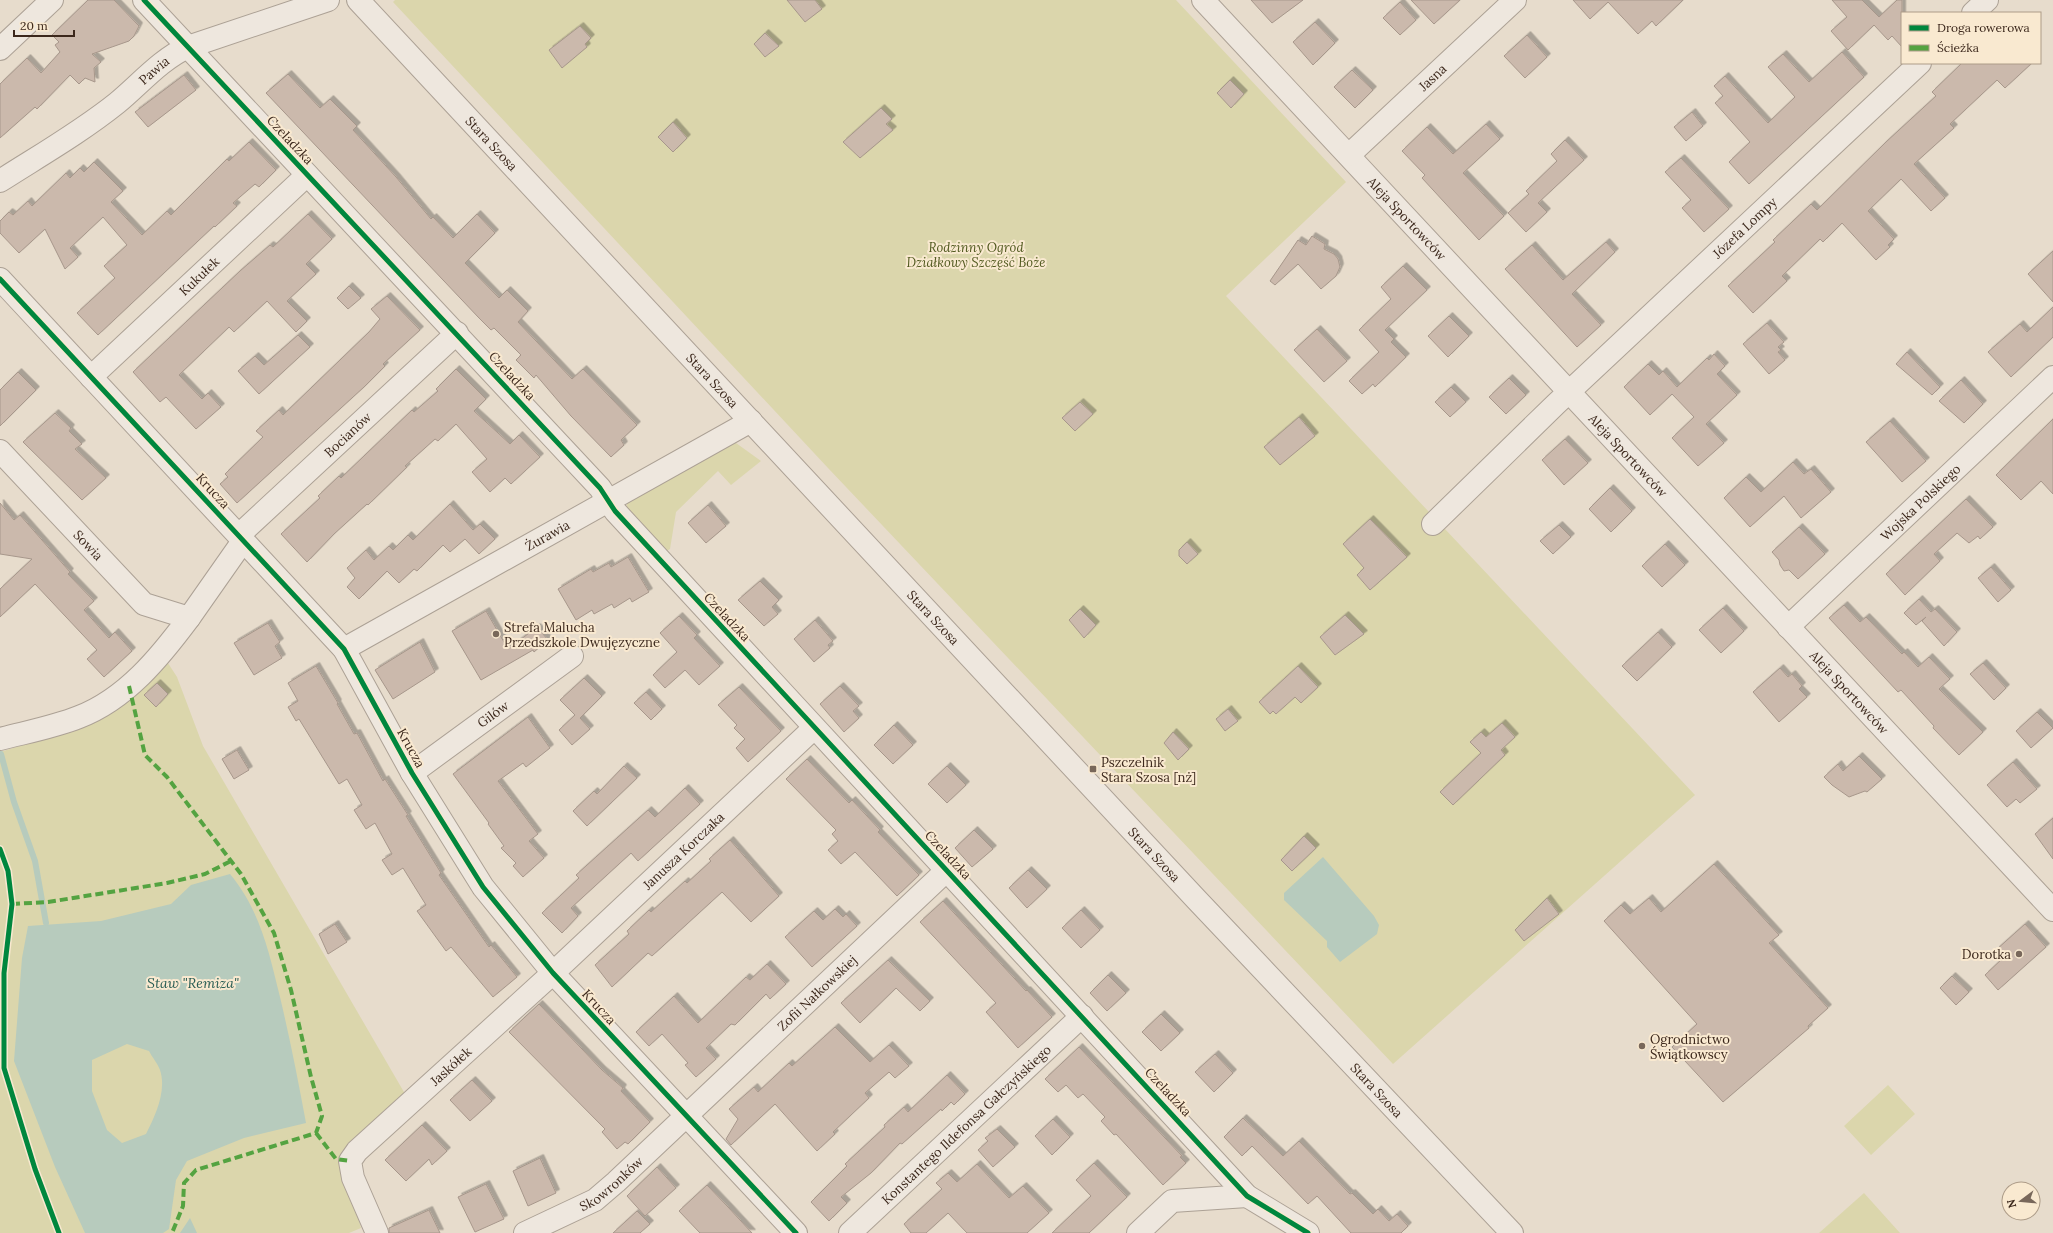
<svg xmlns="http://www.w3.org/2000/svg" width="2053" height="1233" font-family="Lora,serif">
<defs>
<filter id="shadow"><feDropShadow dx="3.5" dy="-3.5" stdDeviation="0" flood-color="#0004"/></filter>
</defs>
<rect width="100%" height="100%" fill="#e7dccc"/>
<path fill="#dbd6ac" d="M395,0H1176L1346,182L1226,296L1695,795L1393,1064L828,468L393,2Z
M736,443L761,461L731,485L718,471L676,512L670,549L665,552L626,509L628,500L724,446Z
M166,660L177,677L203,746L408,1099L342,1159L361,1228L349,1233H0V752L49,737Z
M1888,1085L1915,1114L1871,1155L1844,1126Z
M1864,1193L1900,1233H1819Z"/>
<path fill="#b7cbbd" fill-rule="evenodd" d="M1323,857L1374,916L1379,925L1377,934L1340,962L1327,947V941L1284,900V893Z
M230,874C260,910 269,952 280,997C290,1039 298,1080 306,1123L244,1138L187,1161L176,1180L169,1229L163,1233H85L55,1167L14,1061L22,958L28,926L101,921L171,904L191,885ZM127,1044L149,1051C152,1057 158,1064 160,1070C167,1091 155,1116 146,1134L122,1143L107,1130L92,1091V1060Z
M190,1218L197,1233H180Z"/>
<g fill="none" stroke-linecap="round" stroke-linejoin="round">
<path stroke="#b7cbbd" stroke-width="6" d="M1,754L14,802L35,861L46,923"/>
</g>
<path fill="#cbb9ac" stroke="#a7978b" filter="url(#shadow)" d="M88,0H114L139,26L134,36L129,41L92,54L101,62L94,68L95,82L85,78L79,84L70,75L37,109L35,107L0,138V84L27,58L41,73L60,52L55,45L59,42L52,35Z
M787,0H815L822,9L805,22Z
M1251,0H1303L1272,23Z
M1411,0H1460L1434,24Z
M1573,0H1683L1656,26L1652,21L1638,34L1608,2L1590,19Z
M1832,0H1862L1879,17L1897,0H1902V47L1892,36L1888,40L1874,25L1848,50L1831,31L1847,17Z
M1400,2L1416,20L1400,35L1383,18Z
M1315,22L1335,43L1313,65L1293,42Z
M580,26L591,38L585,44L587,47L562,68L549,50Z
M765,33L779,46L765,57L754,44Z
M1527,35L1547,57L1525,78L1504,56Z
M1842,52L1864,77L1749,184L1729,162L1750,142L1715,103L1723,96L1714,86L1725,76L1768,123L1795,97L1768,67L1783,54L1809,82Z
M1962,63H2032L2005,88L1997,80L1950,124L1954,128L1914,164L1945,198L1931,211L1901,179L1868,211L1894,239L1888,245L1890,247L1876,260L1842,223L1823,242L1820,239L1782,276L1787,281L1753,313L1728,286L1775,242L1773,240L1811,204L1817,210L1886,142L1936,96L1932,92Z
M1352,70L1373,90L1355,108L1334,87Z
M288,74L320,108L330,99L357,126L353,130L396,177L431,219L433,217L453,238L477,214L495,233L465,263L499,298L507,290L528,311L518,322L572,379L583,369L637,425L621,440L624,445L611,457L571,416L536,375L534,378L516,360L521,355L494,328L491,330L479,318L266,93Z
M184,75L196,90L148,127L135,112Z
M1230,80L1244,94L1231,108L1217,93Z
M881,108L892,119L886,124L893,130L860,158L843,142Z
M1692,112L1703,126L1686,141L1674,127Z
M673,122L687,138L673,152L658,137Z
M1486,124L1500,139L1463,173L1504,216L1479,240L1422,178L1425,175L1402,151L1427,127L1453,154Z
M1565,140L1584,160L1538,203L1547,212L1526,232L1508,213L1529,194L1526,191L1557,161L1551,154Z
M249,142L276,170L259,187L255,184L233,203L237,206L215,227L214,226L98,335L77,313L115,278L104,266L127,245L103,217L70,248L78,257L65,269L45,229L19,253L0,233V221L9,212L13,215L28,201L32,206L66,173L70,178L80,168L84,172L94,162L123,191L111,202L142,235L167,211L171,215L227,159L229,161Z
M1681,158L1729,209L1704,232L1682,208L1691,200L1665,172Z
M308,214L332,239L306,264L316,274L287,301L307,321L296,332L267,301L234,332L229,327L179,375L202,399L208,393L221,407L196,429L166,397L160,402L133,372L240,271L270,245L273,247Z
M1312,236L1325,244L1324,249L1334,254L1338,259L1340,267L1336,276L1321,289L1298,264L1275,285L1270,281L1298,240L1306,245Z
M1606,242L1615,252L1572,294L1601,325L1577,347L1505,269L1532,245L1563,280Z
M2053,251V302L2028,274Z
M1403,266L1427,290L1385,330L1394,339L1391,342L1406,357L1375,387L1373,384L1362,394L1349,381L1379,352L1359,330L1391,299L1381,287Z
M349,286L361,298L348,309L337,298Z
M387,296L420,330L383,364L385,366L364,387L237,503L220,484L228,477L225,474L263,437L256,431L279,410L283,415L369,332L380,319L371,309Z
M2053,307V337L2011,377L1988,352L2020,324L2027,332Z
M1449,316L1469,336L1448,357L1428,336Z
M1767,323L1784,342L1778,347L1781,350L1778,352L1785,360L1769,374L1743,344Z
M1317,329L1347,361L1324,382L1294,350Z
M298,335L310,347L259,394L238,371L255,356L264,365Z
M1907,352L1940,387L1932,395L1896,364Z
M1714,354L1725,366L1717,374L1737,395L1706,424L1724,443L1698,466L1672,438L1694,417L1672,394L1650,415L1624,387L1648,364L1659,375L1663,371L1677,387L1707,358L1709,360Z
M456,369L486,399L474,411L510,444L519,435L540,457L511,484L505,478L490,492L472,472L487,459L456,424L438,441L435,439L405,466L407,467L368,505L367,504L334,534L307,562L281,534L320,498L318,496L339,476L341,478L412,410L414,412L438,391L436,389Z
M18,372L36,390L0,426V390Z
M1509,378L1526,395L1506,414L1489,397Z
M1961,380L1983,404L1964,423L1939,401Z
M1451,387L1466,402L1450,417L1435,402Z
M1080,402L1093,414L1075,431L1062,418Z
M55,413L71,428L69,431L82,444L75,449L106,478L82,500L23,442Z
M1299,417L1315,436L1280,465L1264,447Z
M2053,419V494L2041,481L2021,500L1996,475Z
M1890,421L1926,461L1902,482L1866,442Z
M1565,439L1588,463L1564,485L1542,460Z
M1793,462L1804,474L1811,469L1831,492L1801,518L1784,496L1750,527L1724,498L1746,477L1761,492Z
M1610,488L1632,511L1611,532L1589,509Z
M1966,499L1993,527L1980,539L1978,536L1969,543L1957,533L1934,554L1940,561L1905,595L1886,574Z
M0,503L14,520L20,515L70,572L68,574L94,601L84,610L109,638L115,632L132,651L104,677L87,659L97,650L35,584L0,617V589L32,559L0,554Z
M450,504L473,530L480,524L495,539L479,554L465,539L450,552L443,545L417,571L414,569L399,583L387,571L359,599L347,587L355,578L347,568L366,550L374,560L389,546L393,550L408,535L413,540Z
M708,505L726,526L706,543L688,523Z
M1370,519L1407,557L1370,590L1357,575L1364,568L1343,544Z
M1559,525L1571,537L1553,554L1540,541Z
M1799,527L1825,554L1798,579L1789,570L1784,571L1780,565L1779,560L1772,552Z
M1187,542L1198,554L1187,564L1179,556V550Z
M1665,544L1685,565L1662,587L1642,566Z
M628,557L649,592L632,602L630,598L614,608L612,604L594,614L592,610L576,620L558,589L591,569L593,572L609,563L611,567Z
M1991,567L2011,590L1998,602L1978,578Z
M760,581L779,600L772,607L778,614L764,626L738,600Z
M1919,599L1931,612L1935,609L1957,632L1944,646L1922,621L1926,617L1916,625L1904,613Z
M1844,605L1860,622L1866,617L1902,654L1904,652L1918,667L1929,657L1950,679L1939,689L1983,732L1959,755L1933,728L1934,726L1901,690L1898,692L1829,618Z
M1723,608L1744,631L1721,653L1699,630Z
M1080,609L1096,625L1084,638L1069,620Z
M486,611L508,649L537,627L548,640L534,652L533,650L481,680L452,631Z
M1345,615L1364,634L1335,655L1320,637Z
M679,616L697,635L694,638L720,666L699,685L685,670L665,688L653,675L677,652L660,633Z
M815,620L833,641L828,645L830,648L814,662L794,639Z
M268,623L280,642L275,646L282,658L254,675L234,643Z
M1658,632L1672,647L1637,681L1622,666Z
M420,642L435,672L393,699L375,670Z
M1983,663L2006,688L1994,700L1970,674Z
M316,666L338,703L337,704L354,734L357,733L383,781L385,779L408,815L406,816L441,873L439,875L489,947L491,945L517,977L493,997L451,947L446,951L417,911L426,905L403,868L392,875L382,860L392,854L375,823L366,829L354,810L362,805L347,779L339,784L299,719L296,721L288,707L298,701L288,683Z
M1298,666L1318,687L1301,703L1295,697L1276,714L1273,711L1270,714L1259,702Z
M1780,668L1788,677L1792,674L1802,686L1799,689L1807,697L1779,722L1753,692Z
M584,678L602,696L580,718L590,729L572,745L559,730L575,715L560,700Z
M157,683L168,694L156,707L144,695Z
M840,686L859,706L853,711L859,718L844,732L820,704Z
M739,687L781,731L748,762L736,748L745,739L734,728L737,725L718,705Z
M646,692L662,709L651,720L634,703Z
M1228,709L1238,721L1225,731L1216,719Z
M2037,712L2053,728L2031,748L2016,731Z
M528,717L550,748L526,767L523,763L498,781L538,834L529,841L544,858L523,877L513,866L516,863L501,848L504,846L488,824L489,823L453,774Z
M1502,723L1515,737L1501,750L1505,755L1453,805L1440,792L1481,753L1470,742L1481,732L1486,737Z
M894,725L913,745L893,764L874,745Z
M1173,732L1189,749L1178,760L1164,743Z
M237,750L249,770L234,779L222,759Z
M1859,756L1882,779L1867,792L1865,791L1849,797L1832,785L1824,777L1838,764L1843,771Z
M807,759L849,803L852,800L880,830L878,832L919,875L897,896L855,852L841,864L828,850L838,841L832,834L836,830L786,779Z
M2013,762L2037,789L2020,803L2016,799L2007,807L1987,785Z
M624,766L637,778L587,826L573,811L594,791L597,794Z
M947,766L966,785L947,803L928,784Z
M685,788L700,804L638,861L631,853L571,908L578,916L562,933L542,913L579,878L576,875L648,810L655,817Z
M2053,818V859L2035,834Z
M974,830L993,849L972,867L955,848Z
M1304,836L1316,848L1292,871L1281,860Z
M730,840L779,896L751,922L722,892L652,956L648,953L612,987L595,965L629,934L627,931L649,910L651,912L685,881L687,883L711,861L709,859Z
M1714,864L1779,935L1769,943L1828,1008L1808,1026L1809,1028L1723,1102L1672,1047L1697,1024L1604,921L1621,905L1630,914L1649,898L1661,912Z
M1028,870L1047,889L1027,908L1009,888Z
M1547,898L1559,914L1524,941L1515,930Z
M943,901L1026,991L1027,990L1052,1017L1018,1048L986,1012L996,1003L920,922Z
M835,909L843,917L846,914L857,926L812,967L785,937L814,911L823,920Z
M1081,910L1100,930L1081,948L1062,928Z
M335,924L347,942L328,954L319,934Z
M2025,924L2046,947L1998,990L1985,975L2003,958L1996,950Z
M888,960L930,1001L920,1011L896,988L860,1023L841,1003Z
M767,964L786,984L770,999L766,994L735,1025L731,1024L706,1048L716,1059L696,1077L685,1065L688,1063L662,1034L649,1046L636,1032L674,996L698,1023L746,977L750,980Z
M1108,975L1126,993L1107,1011L1090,993Z
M1952,976L1969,992L1956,1005L1940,988Z
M539,1004L602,1070L623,1088L621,1091L650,1122L628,1144L625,1142L617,1149L602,1132L605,1129L509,1032Z
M1161,1014L1180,1033L1161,1051L1142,1032Z
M835,1027L870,1062L889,1045L909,1066L895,1078L889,1072L865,1093L869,1098L833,1132L835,1134L817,1151L775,1104L731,1145L726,1139L738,1119L729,1109L754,1087L758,1092L789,1063L792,1066Z
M1079,1047L1182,1156L1180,1157L1186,1163L1163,1185L1116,1134L1114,1135L1101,1121L1105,1117L1083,1094L1078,1098L1066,1085L1058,1092L1045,1079Z
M1215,1054L1233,1073L1214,1092L1195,1072Z
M947,1075L965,1094L954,1105L951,1102L942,1111L941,1109L902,1144L900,1143L871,1173L841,1197L847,1203L829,1221L811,1202L847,1166L845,1164L885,1127L884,1125L904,1107L908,1112Z
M472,1080L492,1101L470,1121L450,1100Z
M1243,1118L1283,1156L1299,1141L1350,1194L1352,1193L1373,1214L1378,1209L1389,1221L1397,1214L1408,1226L1401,1233H1351L1317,1196L1308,1204L1252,1146L1242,1156L1224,1137Z
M1053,1119L1070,1137L1052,1155L1035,1136Z
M422,1125L447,1151L432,1165L429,1159L406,1181L385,1160Z
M997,1129L1015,1147L993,1167L978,1150L988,1141L985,1138Z
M540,1158L556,1193L528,1206L513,1171Z
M1094,1163L1127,1197L1089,1233H1052L1091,1196L1076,1180Z
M977,1164L1009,1198L1023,1186L1049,1213L1027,1233H967L948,1213L926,1233H911L904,1224L942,1189L936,1183L948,1173L957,1182Z
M657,1167L676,1188L645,1216L627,1196Z
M486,1184L504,1219L475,1232L458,1197Z
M707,1185L728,1207L752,1233H700L679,1211Z
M429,1210L440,1233H389V1228Z
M637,1211L650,1224L640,1233H613Z"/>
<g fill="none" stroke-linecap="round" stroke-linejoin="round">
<defs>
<g id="minor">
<path d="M144,0L600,488L615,511L1247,1196L1308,1233"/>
<path id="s1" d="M358,0L1196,899L1512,1233"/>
<path id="s2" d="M1203,0L2053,910"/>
<path d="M1973,13L1987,0"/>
<path d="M0,49L52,0"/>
<path id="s3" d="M1349,155L1515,0"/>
<path id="s4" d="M0,181C39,156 81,132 117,103C140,84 161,59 188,47L328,0"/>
<path d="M0,279L344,649L412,773L483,887L553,973L796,1233"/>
<path id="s5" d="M91,377L307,175"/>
<path id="s6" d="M0,451L144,604L189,618L243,541"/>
<path id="s7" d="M1433,524L1556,404L1920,63"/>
<path id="s8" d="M239,535L457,333"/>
<path id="s9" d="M1788,627L2053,377"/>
<path id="s10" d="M344,649L751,421"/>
<path d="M0,739C27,732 54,727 79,717C126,699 160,657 189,618"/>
<path id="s11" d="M412,773L572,656"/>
<path id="s12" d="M377,1233L353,1178L350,1161L357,1151L553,973L814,728"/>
<path id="s13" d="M525,1233L595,1200L616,1182L947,870"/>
<path id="s14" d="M850,1233L1082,1016"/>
<path d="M1138,1233L1172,1201L1247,1196"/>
</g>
</defs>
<use href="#minor" stroke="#aca195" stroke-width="24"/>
<use href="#minor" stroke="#eee7de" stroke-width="22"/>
<path stroke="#54a341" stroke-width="4" stroke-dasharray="8 4" stroke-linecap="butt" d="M129,686L145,755L167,777L241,874L274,933L291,990L311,1077L322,1116L316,1133L196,1170L184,1183L183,1206L172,1233
M12,904L48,902L167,883L205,874L231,861
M316,1133L336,1159L350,1161"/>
<defs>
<path id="cycleway" d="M144,0L600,488L615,511L1247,1196L1308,1233
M0,279L344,649L412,773L483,887L553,973L796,1233
M0,849L8,871L12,904L4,973V1068L35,1169L59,1233"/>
</defs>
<use href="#cycleway" stroke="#f9e9d0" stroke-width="8"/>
<use href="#cycleway" stroke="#00873e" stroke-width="5"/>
</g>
<g fill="#78675a" stroke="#f9e9d0" stroke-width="1.5">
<circle cx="496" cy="634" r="4"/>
<rect x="1089" y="765" width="8" height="8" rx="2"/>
<circle cx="2019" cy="954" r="4"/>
<circle cx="1642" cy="1046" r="4"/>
</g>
<g text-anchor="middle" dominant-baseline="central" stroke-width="4" stroke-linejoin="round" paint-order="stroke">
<g font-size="13" fill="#3c281c" stroke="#f9e9d0">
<text stroke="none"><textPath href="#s4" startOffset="190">Pawia</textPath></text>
<text stroke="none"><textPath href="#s3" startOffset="114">Jasna</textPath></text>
<text transform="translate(290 140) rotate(47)">Czeladzka</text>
<text stroke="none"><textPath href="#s1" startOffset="196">Stara Szosa</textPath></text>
<text stroke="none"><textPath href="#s2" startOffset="299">Aleja Sportowców</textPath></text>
<text stroke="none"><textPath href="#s7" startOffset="430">Józefa Lompy</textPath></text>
<text stroke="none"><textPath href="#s5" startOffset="148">Kukułek</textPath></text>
<text transform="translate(512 376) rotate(47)">Czeladzka</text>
<text stroke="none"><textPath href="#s1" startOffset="520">Stara Szosa</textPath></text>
<text stroke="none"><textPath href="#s8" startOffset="148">Bocianów</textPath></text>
<text stroke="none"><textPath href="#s2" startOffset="623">Aleja Sportowców</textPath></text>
<text transform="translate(213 491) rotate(47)">Krucza</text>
<text stroke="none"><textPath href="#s9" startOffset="182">Wojska Polskiego</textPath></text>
<text stroke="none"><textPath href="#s10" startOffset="233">Żurawia</textPath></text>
<text stroke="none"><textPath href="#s6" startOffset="129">Sowia</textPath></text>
<text transform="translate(727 617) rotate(47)">Czeladzka</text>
<text stroke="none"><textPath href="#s1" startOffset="844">Stara Szosa</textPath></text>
<text stroke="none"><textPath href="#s2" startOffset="947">Aleja Sportowców</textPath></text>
<text stroke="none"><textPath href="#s11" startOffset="100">Gilów</textPath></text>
<text transform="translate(411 748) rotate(61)">Krucza</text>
<text stroke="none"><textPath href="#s12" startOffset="533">Janusza Korczaka</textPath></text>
<text stroke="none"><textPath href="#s1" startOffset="1168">Stara Szosa</textPath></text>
<text transform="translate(948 855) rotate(47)">Czeladzka</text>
<text stroke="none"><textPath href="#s13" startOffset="381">Zofii Nałkowskiej</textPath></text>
<text transform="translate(599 1007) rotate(47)">Krucza</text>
<text stroke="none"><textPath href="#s12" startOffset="216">Jaskółek</textPath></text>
<text stroke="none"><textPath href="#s1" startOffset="1492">Stara Szosa</textPath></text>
<text transform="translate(1168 1092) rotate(47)">Czeladzka</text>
<text stroke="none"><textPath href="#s14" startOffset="159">Konstantego Ildefonsa Gałczyńskiego</textPath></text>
<text stroke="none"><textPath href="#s13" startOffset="100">Skowronków</textPath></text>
</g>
<g font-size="13" font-style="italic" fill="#525a20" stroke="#f9e9d0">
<text x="976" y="247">Rodzinny Ogród<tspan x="976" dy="15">Działkowy Szczęść Boże</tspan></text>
</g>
<g font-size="13" fill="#3c281c" stroke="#f9e9d0" text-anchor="start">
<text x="504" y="627">Strefa Malucha<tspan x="504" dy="15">Przedszkole Dwujęzyczne</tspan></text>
<text x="1101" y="762">Pszczelnik<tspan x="1101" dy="15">Stara Szosa [nż]</tspan></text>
<text x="2011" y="954" text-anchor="end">Dorotka</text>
<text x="1650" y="1039">Ogrodnictwo<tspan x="1650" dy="15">Świątkowscy</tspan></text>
</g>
<g font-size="14" font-style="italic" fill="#295d54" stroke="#f9e9d0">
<text x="193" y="983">Staw "Remiza"</text>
</g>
</g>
<rect x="1901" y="12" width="140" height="52" fill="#f9e9d0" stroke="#ad9c88"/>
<rect x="1909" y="25" width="20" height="6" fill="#00873e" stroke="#ad9c88"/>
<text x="1937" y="32" font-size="12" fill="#3c281c">Droga rowerowa</text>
<rect x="1909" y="45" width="20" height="6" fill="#54a341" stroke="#ad9c88"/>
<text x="1937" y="52" font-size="12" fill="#3c281c">Ścieżka</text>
<g transform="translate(2021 1201) rotate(254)"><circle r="19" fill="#f9e9d0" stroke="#ad9c88"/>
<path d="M0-3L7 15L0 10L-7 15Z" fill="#78675a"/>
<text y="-6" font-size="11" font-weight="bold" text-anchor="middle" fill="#3c281c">N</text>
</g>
<path d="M14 30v6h60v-6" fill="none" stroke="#3c281c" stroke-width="2"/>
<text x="20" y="30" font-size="12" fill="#3c281c" stroke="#f9e9d0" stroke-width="3" paint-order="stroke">20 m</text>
</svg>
